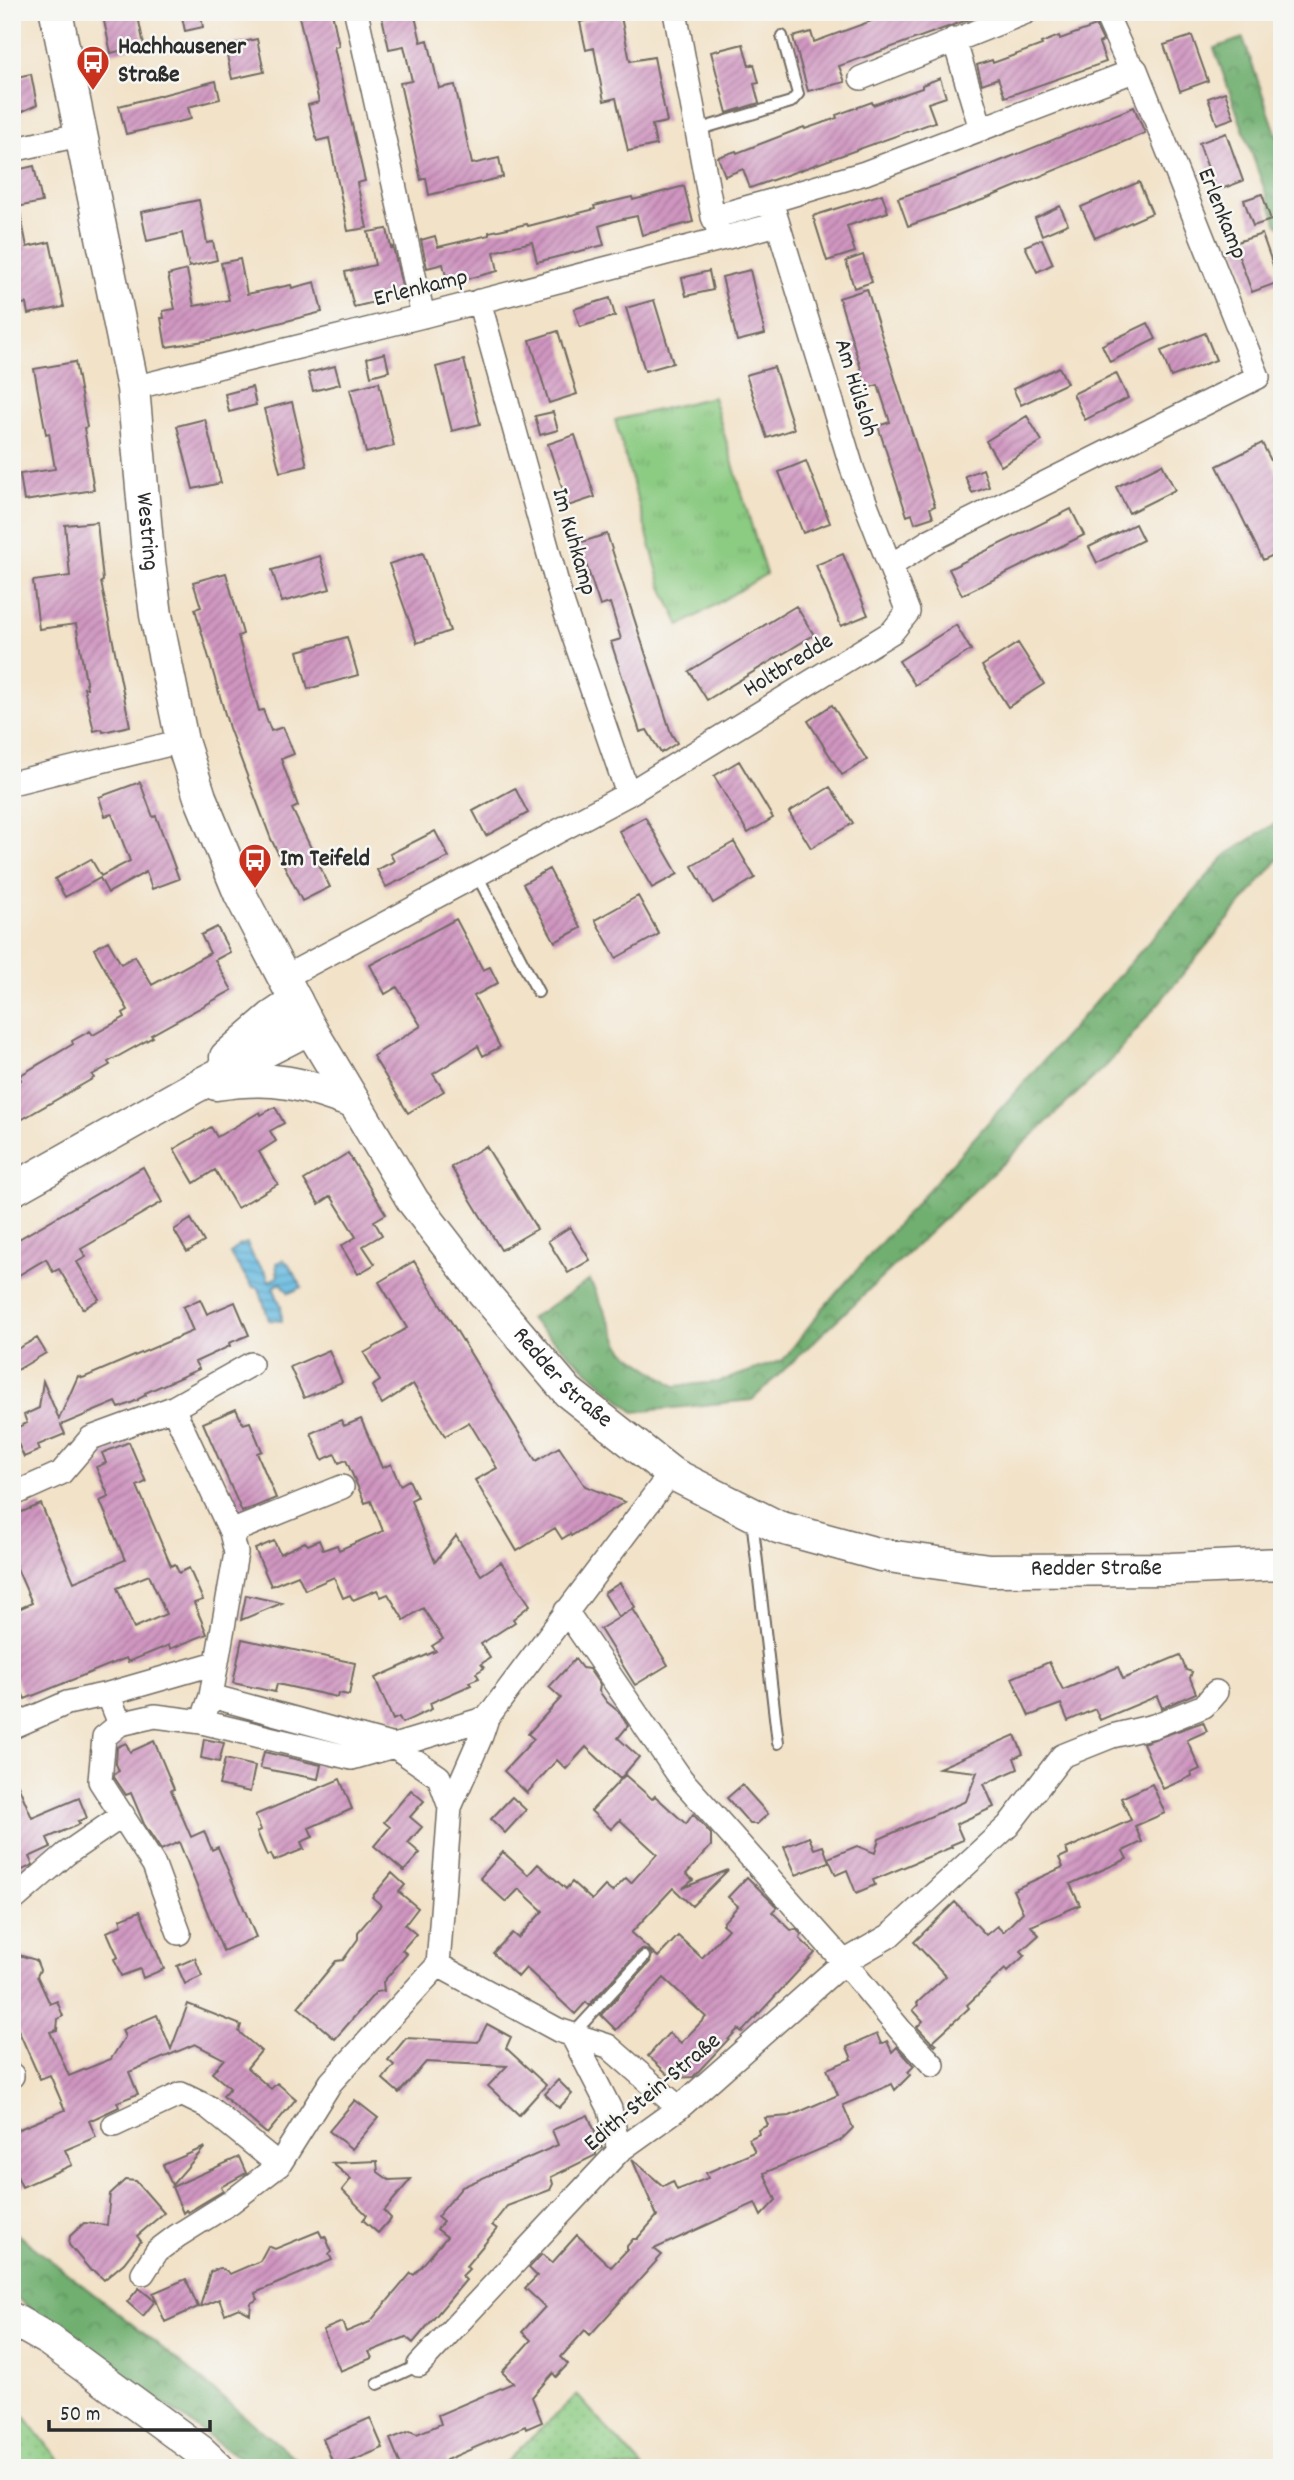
<svg xmlns="http://www.w3.org/2000/svg" width="1294" height="2480" font-family="Dekko,sans-serif">
<defs>
<pattern id="grass-dots" width="8" height="8" patternUnits="userSpaceOnUse" patternTransform="scale(1.75)"><rect width="8" height="8" fill="#8bcb82"/><path d="M2 2h.1M6 6h.1" fill="none" stroke="#78ae70" stroke-width="1.8" stroke-linecap="round"/></pattern>
<pattern id="forest-crowns" width="20" height="18" patternUnits="userSpaceOnUse" patternTransform="scale(1.75)"><rect width="20" height="18" fill="#70af70"/><path d="M2 6a3 3 0 1 1 6 0M12 15a3 3 0 1 1 6 0" fill="none" stroke="#5c8f5c"/></pattern>
<pattern id="park-tufts" width="24" height="20" patternUnits="userSpaceOnUse" patternTransform="scale(1.75)"><rect width="24" height="20" fill="#8bcb82"/><path d="M3 7l-1-3M5 7V3M7 7l1-3M15 17l-1-3M17 17v-4M19 17l1-3" fill="none" stroke="#78ae70"/></pattern>
<pattern id="water-rules" width="6" height="5" patternUnits="userSpaceOnUse" patternTransform="scale(1.75)"><rect width="6" height="5" fill="#64b9e0"/><path d="M0 2.5h6" fill="none" stroke="#5397b6"/></pattern>
<pattern id="building-hatch" width="6" height="6" patternUnits="userSpaceOnUse" patternTransform="scale(1.75)"><rect width="6" height="6" fill="#d096c1"/><path d="M-1 1l2-2M0 6l6-6M5 7l2-2" fill="none" stroke="#a97b9d"/></pattern>
</defs>
<rect width="100%" height="100%" fill="#f6f6f2"/>
<filter id="ink" filterUnits="userSpaceOnUse"><feTurbulence type="fractalNoise" baseFrequency=".0143" numOctaves="2"/><feDisplacementMap in="SourceGraphic" scale="14" xChannelSelector="R" yChannelSelector="G"/><feConvolveMatrix kernelMatrix="1 2 1 2 8 2 1 2 1" color-interpolation-filters="sRGB"/></filter>
<filter id="wash" filterUnits="userSpaceOnUse"><feTurbulence type="fractalNoise" baseFrequency=".00686" numOctaves="4" result="noise"/><feDisplacementMap in="SourceGraphic" scale="28" xChannelSelector="R" yChannelSelector="G"/><feGaussianBlur stdDeviation="1.57" result="paint"/><feColorMatrix in="noise" values="0 0 0 0 0 0 0 0 0 0 0 0 0 0 0 0 0 1.4 0 .05"/><feComposite in="paint" operator="in"/></filter>
<g filter="url(#wash)">
<rect width="100%" height="100%" fill="#f2e2c8"/>
<path fill="url(#grass-dots)" stroke="#5b7b56" stroke-width="2" d="M577,2395L643,2468H499Z
M12,2400L65,2468H12Z"/>
<path fill="url(#forest-crowns)" stroke="#4e6d4e" stroke-width="2" d="M1243,38L1282,150V227L1277,224L1214,48Z
M1282,819V855L1108,1064L752,1400L634,1412L530,1319L590,1280L623,1350L675,1386L718,1382L783,1360L823,1308L1227,854Z
M12,2230L160,2346L307,2468H253L12,2295Z"/>
<path fill="url(#park-tufts)" stroke="#5b7b56" stroke-width="2" d="M713,397L766,574L680,626L662,587L615,420Z"/>
<path fill="url(#water-rules)" stroke="#487286" stroke-width="2" d="M247,1243L254,1259L266,1273L269,1281L278,1277L276,1263L283,1260L288,1263L302,1287L289,1293L281,1283L273,1287L281,1306L282,1321L269,1320L259,1288L253,1287L230,1254L238,1246Z"/>
<g id="blocks">
<path fill="url(#building-hatch)" fill-rule="evenodd" d="M102,12H137L144,45L111,53Z
M181,12H200L203,27L185,31Z
M298,12H332L339,46L334,47L365,181L357,183L367,228L348,231L329,138L317,141L308,105L319,102Z
M403,12H414L421,42L428,40L439,88L455,85L472,164L499,158L503,177L429,195L426,178L421,180L400,83L412,81L404,46L389,49L382,17Z
M600,12H620L630,61L654,57L667,122L652,125L656,145L628,151L616,98L604,101L594,48L586,50L580,22L601,17Z
M888,12L984,14L839,66L845,82L808,91L793,37L811,32L814,42L877,19L876,17Z
M1096,26L1103,41L1099,43L1106,62L1005,97L998,78L982,84L977,65L992,60L993,63L1042,45L1041,43L1059,36L1060,39Z
M1192,36L1208,81L1180,91L1164,45Z
M257,39L264,72L232,79L225,46Z
M743,44L749,66L754,64L759,83L754,84L759,103L727,113L711,52Z
M31,74L37,105L12,116V78Z
M940,78L946,97L928,103L935,122L750,188L743,169L725,176L718,157L736,151L737,153L804,127L805,129L837,118L836,115L872,102L873,105L922,88V85Z
M216,81L220,99L188,107L191,119L126,134L119,106Z
M1225,92L1234,118L1217,124L1208,98Z
M1134,107L1145,133L985,199L908,226L898,198L961,177Z
M1226,133L1243,181L1216,191L1199,143Z
M34,166L42,202L12,208V171Z
M1139,182L1152,213L1095,238L1081,207Z
M684,186L693,222L642,235L637,216L618,220L599,226L604,245L537,262L532,242L511,247L494,252L498,271L448,284L443,264L427,268L421,240L435,236L438,247L489,235V232L527,224L528,226L595,209L594,206L632,197L633,200Z
M882,194L888,212L847,226L855,252L827,261L813,216Z
M1262,194L1271,220L1253,226L1244,200Z
M199,200L207,243L213,242L217,260L189,267L182,233L147,241L141,212Z
M1060,206L1068,224L1042,235L1035,218Z
M20,212L27,247L50,242L64,307L28,314L26,303L12,307V213Z
M387,229L391,248L393,247L403,290L382,295L383,300L354,307L345,272L375,265L368,232Z
M1262,234L1279,282L1252,292L1234,243Z
M1042,239L1053,264L1037,272L1025,246Z
M863,255L872,282L854,288L846,261Z
M240,259L247,294L291,285L292,288L315,282L322,312L211,340L166,347L161,318H164L163,311L175,309L168,275L187,270L194,306L229,300L221,263Z
M750,270L765,334L737,341L722,277Z
M709,271L713,290L686,296L682,278Z
M867,289L935,506L930,508L933,517L915,523L912,514L907,516L878,426L890,422L878,385L867,388L839,298Z
M610,298L615,316L580,327L574,309Z
M654,300L673,363L645,371L626,308Z
M1148,323L1156,339L1110,362L1102,345Z
M558,331L577,394L549,403L530,340Z
M1205,333L1216,360L1171,377L1161,351Z
M385,353L389,371L371,376L367,358Z
M464,360L480,424L452,431L436,367Z
M75,362L87,427L84,428L94,490L24,501L20,474L55,469L49,433L46,434L34,369Z
M335,366L340,384L313,391L308,373Z
M774,367L794,429L767,438L746,375Z
M1059,367L1067,383L1021,405L1013,389Z
M1116,373L1128,398L1085,420L1073,394Z
M379,382L394,446L366,453L350,389Z
M252,387L256,405L229,412L225,394Z
M292,402L307,466L280,472L264,409Z
M553,412L558,430L540,435L535,416Z
M1027,416L1042,441L1001,466L986,441Z
M205,419L221,483L193,489L177,426Z
M575,435L595,497L568,506L548,444Z
M1262,443L1282,482V551L1263,560L1217,466Z
M806,461L830,523L803,533L779,472Z
M1162,464L1175,490L1129,513L1116,487Z
M983,469L989,487L972,493L965,476Z
M1071,509L1084,535L962,595L949,569Z
M97,522L103,581L101,582L130,726L103,732L102,729L94,731L84,688H87L76,624L39,629L33,581L70,576L65,525Z
M1135,524L1143,540L1097,563L1089,547Z
M607,534L671,733L677,743L661,753L647,730L640,732L611,642L621,639L610,603L600,606L579,543Z
M423,553L450,631L417,643L389,564Z
M843,554L868,615L841,626L816,565Z
M320,556L330,589L282,602L272,570Z
M226,573L243,634L238,636L259,711L263,710L271,731L283,727L294,754L281,759L298,806L292,809L330,887L302,901L271,839L229,728L195,609L201,607L193,582Z
M796,606L814,635L707,700L689,671Z
M956,625L971,650L915,685L899,661Z
M347,637L358,675L308,689L298,651Z
M1018,643L1044,684L1008,707L982,666Z
M832,705L867,760L842,775L808,721Z
M739,761L773,818L748,833L714,776Z
M140,782L153,817L156,816L179,879L152,889L146,872L108,893L100,878L65,897L55,879L91,859L101,876L130,861L112,814L105,816L99,797Z
M830,787L853,823L811,848L789,812Z
M515,788L528,813L486,836L473,811Z
M645,817L678,874L652,888L619,831Z
M435,831L449,857L386,887L377,870L394,861L390,854Z
M734,842L755,878L713,903L692,866Z
M549,869L581,928L555,942L523,884Z
M638,896L659,934L616,958L595,920Z
M456,919L483,970L490,967L498,983L474,996L500,1047L483,1056L478,1046L433,1074L444,1091L408,1113L373,1056L421,1026L397,987L385,994L370,965Z
M217,927L230,952L215,960L232,990L151,1035L153,1037L108,1062L110,1065L92,1075L94,1078L12,1125V1086L21,1080L19,1076L73,1044L72,1041L90,1031L93,1035L125,1017L123,1013L128,1010L94,949L108,941L121,964L135,956L152,985L210,953L201,935Z
M275,1107L284,1123L270,1131L276,1141L259,1152L278,1184L237,1208L215,1170L194,1183L174,1149L211,1127L217,1137L260,1112L261,1115Z
M486,1146L537,1229L501,1250L451,1167Z
M348,1153L386,1214L374,1221L382,1235L363,1246L375,1264L358,1274L341,1246L356,1237L331,1196L319,1204L304,1180Z
M143,1167L162,1202L81,1249L86,1257L77,1262L99,1299L83,1309L59,1269L53,1272L46,1259L12,1279V1243Z
M191,1219L204,1242L187,1252L174,1230Z
M570,1227L590,1260L568,1273L548,1241Z
M414,1261L536,1461L559,1447L585,1486L625,1502L571,1536L570,1534L562,1539L555,1528L517,1551L475,1480L497,1468L469,1422L445,1436L413,1384L382,1404L372,1386L380,1381L364,1353L407,1328L379,1282Z
M200,1299L207,1314L235,1302L249,1335L229,1343L230,1346L195,1362L199,1369L145,1393L146,1395L138,1399V1400L119,1408L116,1402L61,1425L65,1434L38,1445L40,1450L24,1457L12,1430L27,1423L24,1415L39,1408L43,1381L59,1419L78,1376L83,1378L193,1331L183,1307Z
M37,1338L46,1353L12,1373V1352Z
M329,1350L342,1382L304,1398L290,1367Z
M236,1409L243,1424L250,1422L262,1451L257,1453L276,1498L242,1512L203,1423Z
M361,1419L382,1468L391,1464L400,1485L409,1480L417,1497L411,1500L415,1512L435,1562L456,1536L481,1575L501,1562L530,1605L513,1619L515,1622L481,1644L490,1658L481,1664L484,1668L476,1673L479,1678L469,1682L471,1685L430,1703L432,1709L402,1723L399,1717L393,1720L375,1678L436,1651L432,1646L443,1639L423,1608L404,1620L388,1594L381,1597L377,1590L353,1600L350,1595L343,1598L334,1577L305,1590L298,1575L271,1586L255,1549L274,1541L280,1554L305,1542L308,1545L319,1540L323,1550L337,1545L339,1550L383,1531L371,1501L365,1503L346,1460L339,1463L335,1454L322,1460L311,1433L341,1420L344,1426Z
M129,1442L146,1482L137,1486L171,1566L175,1564L179,1573L189,1568L203,1600L194,1603L207,1634L170,1649L169,1645L128,1662L126,1658L25,1699L12,1671V1612L32,1603L12,1557V1516L41,1504L74,1582L125,1560L100,1501L109,1497L96,1467L106,1463L102,1453ZM149,1575L166,1614L134,1628L117,1588Z
M620,1583L635,1607L619,1617L604,1593Z
M246,1595L282,1603L241,1620Z
M633,1609L668,1665L635,1685L600,1629Z
M242,1639L355,1663L349,1695L338,1693L337,1697L277,1684L275,1692L233,1683Z
M1180,1655L1186,1670L1192,1672L1190,1678L1196,1693L1162,1708L1157,1696L1100,1720L1095,1709L1068,1721L1061,1704L1029,1716L1012,1678L1049,1662L1063,1690L1118,1667L1123,1679Z
M575,1659L582,1668L589,1669L600,1685L599,1691L607,1702L619,1712L628,1726L618,1738L639,1757L620,1779L586,1747L566,1769L557,1760L527,1793L504,1771L534,1739L528,1734L561,1698L549,1687Z
M1203,1722L1207,1731L1187,1740L1200,1769L1191,1773L1192,1776L1163,1789L1143,1743Z
M1015,1735L1023,1754L1014,1758L1018,1769L984,1784L994,1807L956,1824L963,1840L951,1845L952,1847L873,1880L875,1885L856,1893L847,1870L836,1875L828,1858L857,1846L875,1853L879,1839L966,1801L977,1772L939,1768Z
M204,1739L224,1743L219,1762L201,1758Z
M154,1741L174,1789L171,1790L191,1837L204,1831L212,1850L218,1847L256,1937L223,1951L179,1842L161,1850L144,1824L131,1793L126,1795L114,1777L115,1773L119,1771L116,1764L117,1747L126,1743L130,1752Z
M264,1752L321,1765L318,1779L260,1768Z
M225,1759L255,1766L250,1792L219,1785Z
M12,1771L32,1818L79,1798L87,1818L78,1821L80,1824L47,1838L51,1847L29,1857L33,1865L16,1873L12,1864Z
M625,1775L652,1799L655,1796L686,1824L693,1814L711,1834V1846L686,1874L693,1880L683,1888L728,1870L692,1906L673,1888L631,1933L658,1957L678,1936L702,1958L728,1929L722,1924L738,1906L728,1897L747,1877L777,1907L772,1912L791,1930L796,1929L801,1934L800,1939L815,1953L742,2032L738,2029L693,2077L672,2078L648,2056L669,2033L681,2043L706,2017L664,1978L616,2030L601,2015L650,1962L652,1955L649,1951L642,1949L638,1952L589,2005L586,2002L575,2014L526,1968L518,1977L493,1953L512,1933L518,1938L543,1911L519,1889L506,1902L480,1878L503,1852L528,1875L538,1864L566,1889L572,1882L592,1900L605,1886L612,1892L626,1878L631,1883L657,1854L620,1820L611,1829L591,1811Z
M340,1779L352,1809L309,1828L313,1837L301,1842L304,1849L274,1861L271,1854L267,1856L257,1832L261,1830L255,1815Z
M1152,1784L1165,1813L1135,1826L1142,1842L1123,1851L1127,1859L1070,1884L1080,1905L1031,1926L1039,1935L1021,1951L1025,1955L1007,1972L1005,1969L967,2005L969,2008L933,2041L937,2044L935,2046L917,2027L923,2021L913,2010L918,2005L917,2003L946,1976L914,1942L955,1902L986,1935L997,1926L1003,1932L1023,1912L1013,1890L1063,1867L1059,1858L1068,1854L1066,1849L1131,1820L1121,1798Z
M742,1785L768,1814L757,1824H750L727,1798Z
M411,1790L424,1801L410,1817L422,1827L408,1843L420,1853L404,1871L374,1846L390,1827L384,1822Z
M512,1797L526,1810L505,1833L491,1819Z
M809,1837L814,1849L823,1846L829,1862L796,1875L784,1847Z
M392,1873L405,1885L399,1892L418,1908L405,1925L416,1934L402,1950L407,1954L383,1982L384,1991L376,1992L335,2039L298,2007L336,1961L343,1960L358,1939V1932L381,1905L372,1897Z
M140,1911L164,1969L143,1978L140,1969L121,1976L114,1959L118,1957L107,1932L122,1925L120,1919Z
M12,1953L36,1960L40,1970L37,1976L50,2004L57,2001L63,2016L58,2019L57,2030L50,2032L69,2076L111,2059L125,2037L122,2030L157,2015L171,2049L188,2004L241,2025L239,2032L261,2051L247,2068L271,2089L277,2083L296,2099L267,2134L223,2096L230,2088L212,2073L224,2059L195,2044L129,2072L138,2094L117,2102L119,2107L89,2121L96,2137L65,2150L72,2165L22,2187L16,2174L12,2175V2132L65,2110L50,2075L40,2079L12,2016Z
M195,1958L202,1976L185,1984L177,1966Z
M487,2024L511,2037L506,2048L546,2085L519,2115L488,2086L507,2066L426,2062L399,2093L383,2079L394,2065L388,2060L406,2038L478,2042Z
M877,2034L881,2044L887,2041L892,2052L897,2047L914,2066L908,2072L910,2075L895,2090L892,2084L843,2105L853,2128L840,2141L764,2173L776,2200L761,2216L755,2203L654,2249L662,2255L590,2335L585,2330L561,2357L568,2364L556,2377L553,2373L532,2397L542,2422L526,2429L525,2426L446,2460L449,2468H402L390,2439L410,2431L417,2434L441,2424L438,2415L513,2383L502,2372L531,2340L522,2332L545,2307L525,2288L537,2276L529,2268L542,2254L552,2263L577,2235L611,2267L627,2250V2246L633,2239H637L657,2216L632,2159L663,2186L673,2181L677,2190L708,2178L706,2173L755,2152L749,2139L759,2134L758,2130L768,2125L765,2118L790,2116L838,2095L827,2069L852,2059L847,2047Z
M558,2080L572,2094L559,2108L545,2094Z
M355,2100L378,2118L352,2149L329,2131Z
M588,2115L602,2148L596,2151V2155L551,2177L553,2184L550,2190L507,2206L492,2225L497,2229L466,2266L469,2269L462,2276L466,2280L413,2343L406,2337L369,2352L372,2358L340,2371L323,2330L342,2322L346,2332L370,2322L411,2273L414,2275L447,2237L437,2229L443,2222L437,2217L462,2187L558,2145L552,2130Z
M205,2147L172,2185L163,2165Z
M239,2157L246,2173L221,2187L223,2191L188,2212L186,2210L183,2213L172,2187Z
M377,2161L378,2172L389,2180L411,2179L384,2211L391,2218L378,2233L363,2220L367,2215L342,2190L351,2179L332,2163Z
M125,2180L136,2181L164,2213L137,2236L141,2241L124,2263L104,2280L95,2271H91L69,2245L70,2236L84,2223L107,2225L110,2194Z
M319,2231L322,2237L325,2236L332,2252L329,2254L332,2260L255,2293L258,2299L251,2303L250,2314L239,2308L225,2314L219,2299L200,2307L210,2272L220,2268L230,2274L260,2261L268,2246L275,2249Z
M186,2279L198,2307L165,2322L153,2293Z
M139,2288L155,2301L143,2316L127,2302Z
M370,2418L383,2448L335,2468L323,2439Z"/>
</g>
</g>
<g filter="url(#ink)">
<use href="#blocks" fill-opacity="0" stroke="#716b62" stroke-width="2"/>
<g fill="none" stroke-linecap="round" stroke-linejoin="round">
<defs>
<path id="lane" d="M697,130L791,102L798,94L782,36
M477,875L538,992
M752,1519L778,1743
M572,2035L644,1957
M378,2384L419,2365"/>
<path id="street" d="M356,12L423,316
M675,12L713,217
M954,39L981,129
M861,78L1026,12
M12,150L83,134
M771,201L865,173L1136,70
M479,301L563,605L628,794
M133,388L423,316L778,224
M890,566L931,540L1258,377L1136,70L1126,59L1105,12
M12,783L182,741
M283,978L628,794L892,632L908,612L853,471L771,201L713,217L722,238
M173,1408L231,1532L236,1553L211,1696L206,1710
M12,1495L61,1473L91,1438L173,1408L251,1364
M231,1532L342,1487
M566,1611L682,1780L844,1962L902,2032L933,2065
M108,1694L120,1724L155,1716L202,1722L352,1758L394,1746L439,1777L450,1807
M211,1696L394,1746L487,1718L671,1473
M120,1724L104,1737L100,1781L154,1865L179,1933
M12,1727L67,1703L108,1694L216,1663
M12,1901L66,1854L123,1815
M438,1965L558,2030L608,2046L679,2108
M572,2035L610,2109L619,2151
M12,2075V2076
M114,2125L181,2094L208,2107L279,2165
M143,2273L157,2251L177,2236L231,2202L279,2165L331,2082L438,1965L450,1807L481,1736L487,1718
M419,2365L619,2151L679,2108L844,1962L889,1936L1008,1826L1062,1756L1112,1736L1154,1726L1204,1706L1216,1692"/>
<g id="secondary">
<path id="s1" d="M56,12L133,388L148,554L156,615L182,741L200,797L240,894L310,1028L413,1201L484,1293L568,1392L671,1473L778,1527L881,1555L989,1570L1171,1569L1282,1564"/>
<path d="M226,1057L272,1017L296,1001"/>
<path d="M216,1084C275,1075 300,1083 355,1103"/>
<path d="M12,1190L193,1088L310,1028"/>
<path d="M12,2319L49,2340L200,2451L218,2468"/>
</g>
</defs>
<use href="#lane" stroke="#716b62" stroke-width="14"/>
<use href="#street" stroke="#716b62" stroke-width="26"/>
<use href="#secondary" stroke="#716b62" stroke-width="35"/>
<use href="#lane" stroke="#fff" stroke-width="10"/>
<use href="#street" stroke="#fff" stroke-width="23"/>
<use href="#secondary" stroke="#fff" stroke-width="32"/>
</g>
</g>
<defs>
<symbol id="bus-pin" viewBox="-11 -11 22 30"><path d="M0 17L-7.5 6A9.5 9.5 0 1 1 7.5 6Z" fill="#c8321e" stroke="#f6f6f2"/><path d="M-5-6H5V4H4V6H2V4H-2V6H-4V4H-5ZM-3.5-4V0h7V-4ZM-3.5 1.2v1.5H-2V1.2ZM2 1.2v1.5H3.5V1.2Z" fill="#fff"/></symbol>
</defs>
<g fill-rule="evenodd">
<use href="#bus-pin" x="74" y="43" width="38" height="52"/>
<use href="#bus-pin" x="236" y="841" width="38" height="52"/>
</g>
<g text-anchor="middle" dominant-baseline="central" stroke-width="5" stroke-linejoin="round" paint-order="stroke">
<g font-size="24" font-weight="bold" fill="#2b2b2b" stroke="#f6f6f2" text-anchor="start">
<text x="118" y="48">Hachhausener<tspan x="118" dy="28">Straße</tspan></text>
<text x="280" y="860">Im Teifeld</text>
</g>
<g font-size="24" fill="#2b2b2b" stroke="#f6f6f2">
<text transform="translate(1221 214) rotate(68)">Erlenkamp</text>
<text transform="translate(421 289) rotate(-14)">Erlenkamp</text>
<text transform="translate(855 388) rotate(73)">Am Hülsloh</text>
<text stroke="none"><textPath href="#s1" startOffset="528">Westring</textPath></text>
<text transform="translate(573 542) rotate(74)">Im Kuhkamp</text>
<text transform="translate(789 666) rotate(-32)">Holtbredde</text>
<text stroke="none"><textPath href="#s1" startOffset="1489">Redder Straße</textPath></text>
<text stroke="none"><textPath href="#s1" startOffset="2077">Redder Straße</textPath></text>
<text transform="translate(653 2093) rotate(-40)">Edith-Stein-Straße</text>
</g>
</g>
<rect width="1294" height="2480" fill="none" stroke="#f6f6f2" stroke-width="42"/>
<path d="M49 2420v10h161v-10" fill="none" stroke="#2b2b2b" stroke-width="3.5"/>
<text x="60" y="2420" font-size="21" fill="#2b2b2b" stroke="#f6f6f2" stroke-width="5" paint-order="stroke">50 m</text>
</svg>
